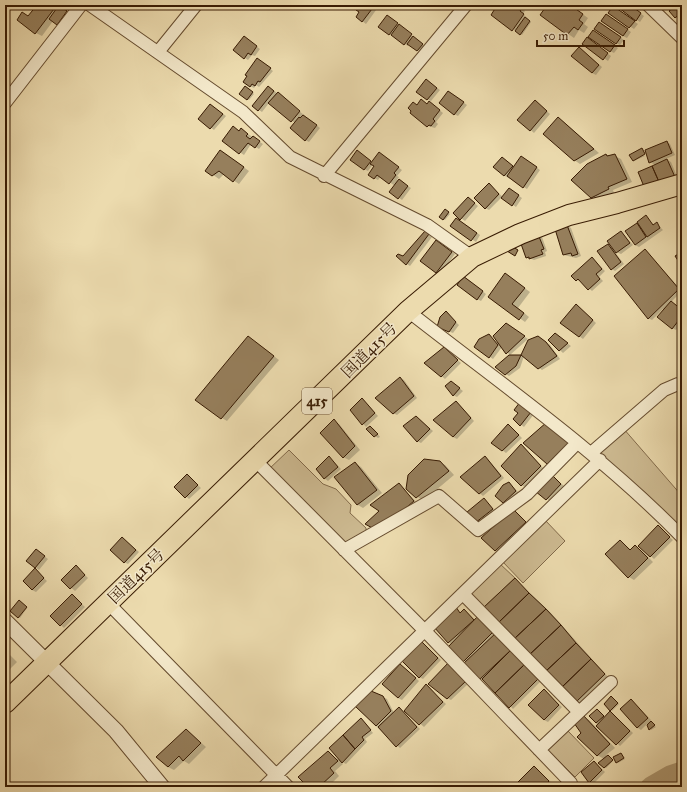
<svg xmlns="http://www.w3.org/2000/svg" width="687" height="792" font-family="'IM FELL Great Primer','Noto Serif JP',serif">
<rect width="100%" height="100%" fill="#ecdbae"/>
<filter id="stains"><feTurbulence type="fractalNoise" baseFrequency=".005" numOctaves="4"/><feColorMatrix values="0 0 0 0 .2 0 0 0 0 .09 0 0 0 0 .02 0 0 0 .5 -.17"/></filter>
<radialGradient id="worn" r=".72"><stop offset=".6" stop-color="#630" stop-opacity="0"/><stop offset="1" stop-color="#630" stop-opacity=".3"/></radialGradient>
<path fill="#cdba91" stroke="#826a4a" d="M623,428L682,496V529L648,495L597,454Z
M289,450L323,484L336,489L351,505L350,513L366,528V535L345,547L268,470Z
M545,520L565,541L523,583L502,561Z
M499,563L515,578L483,608L468,594Z
M568,731L594,758L575,777L548,750Z"/>
<path fill="#0003" d="M38,5H59L70,14L61,26L53,21L42,36L36,33L29,17Z
M361,5L379,6L366,24L357,17L361,12Z
M501,5H517L525,11L523,14L531,22L522,35L492,14Z
M549,5H570L588,18L584,24L588,27L584,33L579,30L574,38L541,15Z
M588,5H592L596,9L595,10Z
M616,5H629L644,16L640,22Z
M678,7L682,14L677,18L676,17Z
M617,9L638,24L634,29L609,13Z
M610,17L631,32L627,38L623,36Z
M391,18L424,46L419,51L409,44L408,46L389,34Z
M603,25L624,40L620,45L616,43Z
M597,33L618,48L614,53L610,51Z
M248,40L260,49L255,56L252,55L248,60L245,58Z
M591,41L611,56L608,61L583,44Z
M582,50L602,67L596,75L592,73Z
M261,62L273,71L259,87L256,85L254,88L250,86Z
M430,83L440,90L431,101L427,99Z
M245,87L254,94L249,100L240,94Z
M272,89L320,128L309,142L305,140L295,123L269,103L262,112L259,110Z
M452,94L467,105L458,116L454,114Z
M539,104L550,114L534,133L519,120Z
M211,105L226,116L214,130L199,119Z
M417,105H433L443,113L436,122L438,124L435,128L428,126L413,111Z
M558,118L564,122L599,153L580,164L574,160Z
M240,132H245L263,144L259,149L251,144L244,155L223,141Z
M667,142L670,144L675,155L666,159L671,162L678,179L665,185L639,172L655,165L650,162Z
M642,149L645,153L641,151L640,153L645,156L634,161Z
M221,151L249,171L239,184L224,174L219,179L206,170Z
M361,154L373,162L383,156L402,170L397,176L399,177L397,180L411,188L402,200L391,192L395,186L381,176L378,180L374,178L375,166L373,164L368,171L364,169Z
M606,155L615,156L621,159L632,182L613,190L614,193L597,201L591,197Z
M525,159L540,170L527,189L505,176L495,167L506,160L514,167Z
M489,185L503,197L512,191L522,198L516,207L502,197L489,210L485,208Z
M468,198L478,206L465,221L454,213Z
M445,211L450,214L445,220L441,217Z
M646,217L654,225L657,224L663,230L639,247L635,245L637,224L642,228Z
M460,221L480,235L476,242L452,226Z
M567,226L571,228L581,256L576,258L564,255Z
M621,232L633,245L621,254L614,251L624,264L615,271L612,269L608,245L614,249Z
M426,233L432,237L410,266L407,264L403,257Z
M538,235L542,237L547,251L545,252L546,256L534,260L527,257Z
M440,243L455,254L440,274L437,272Z
M645,250L682,291L671,302L682,310V323L676,330L672,328L663,309L652,320L648,318Z
M592,259L605,271L599,277L603,281L592,291L581,281L576,280Z
M511,278L530,292L518,308L529,317L525,322L489,296Z
M467,279L486,294L481,301L477,299Z
M580,308L596,323L583,339L561,323Z
M446,313L459,325L453,333L442,329Z
M510,326L528,339L510,355L502,347L493,359L490,357L489,335L497,343Z
M559,337L571,346L563,353L549,340Z
M542,340L550,345L560,359L542,370L524,356L520,368L509,376L506,374L509,356H521L529,341Z
M254,341L279,360L227,421L222,418Z
M444,348L461,363L445,379L426,363Z
M400,378L404,380L417,398L397,415L393,413Z
M451,382L463,391L457,397L453,395Z
M362,399L378,416L366,427L351,410Z
M456,402L474,421L457,439L453,437Z
M521,403L534,414L524,427L514,419L519,412Z
M419,419L433,431L421,443L417,441Z
M334,421L339,424L360,450L349,460L343,457Z
M547,423L574,443L551,466L525,443Z
M370,427L374,429L380,437L378,438L375,436Z
M512,428L522,438L506,453L502,450Z
M521,446L544,469L525,487L521,485Z
M329,457L341,469L328,481L324,478Z
M486,457L504,478L483,496L461,477Z
M439,462L445,465L454,475L423,501L407,488Z
M355,463L361,467L382,493L363,508L358,505L335,478Z
M550,474L564,486L550,501L547,499Z
M187,475L201,488L189,499L176,487Z
M509,483L519,493L507,504L504,502Z
M399,485L417,503L380,531L381,511Z
M484,499L496,512L479,524L475,522Z
M513,510L529,525L499,553L483,538Z
M658,527L673,540L654,559L640,546Z
M126,541L139,552L128,564L124,562Z
M620,541L631,550L635,547L641,550L653,562L634,580L629,577Z
M39,552L48,559L39,570L27,561Z
M79,569L88,578L75,591L62,580Z
M35,570L47,581L36,592L32,590Z
M515,579L550,612L608,677L579,705L576,703Z
M72,595L85,607L64,628L51,616Z
M20,602L27,608L20,618L18,617Z
M456,609L461,613L464,610L468,613L475,620L479,617L542,680L513,709L485,680L480,679L449,642Z
M5,638L9,642L5,645Z
M425,645L441,660L423,679L419,677Z
M5,650L17,662L5,674Z
M450,662L469,683L451,700L447,698Z
M401,665L419,681L402,700L398,698Z
M426,686L446,704L424,727L406,711Z
M544,691L562,707L548,722L544,720Z
M383,697L387,699L394,713L399,709L402,711L420,729L400,748L376,726Z
M613,698L619,704L611,712L633,733L620,746L596,723L598,711L605,718L612,711L605,704Z
M631,700L651,720L650,722L656,727L651,730L647,724L641,730L638,728L622,709Z
M583,717L589,720L615,748L606,755L613,761L606,768L600,763L604,759L597,755L583,733Z
M361,719L373,733L365,739L367,742L346,764L340,761L343,764L335,771L339,776L328,787H309L328,752L337,759L339,758Z
M187,730L206,747L189,764L184,761L174,770L168,767Z
M621,754L625,759L618,763H616Z
M594,762L605,772L593,784L589,782Z
M534,767L554,785L552,787H514Z"/>
<g fill="none" stroke-linecap="round" stroke-linejoin="round">
<path stroke="#af9a74" stroke-width="21" d="M651,787L670,776L682,772"/>
</g>
<path fill="#967f5c" stroke="#381b03" d="M37,5H57L35,34L17,20L22,12L28,16Z
M59,5L67,11L57,25L49,19Z
M360,5H375L362,22L356,17L359,12L356,10Z
M501,5H518L522,8L520,11L524,14L512,31L491,15L496,7L498,8Z
M547,5H570L583,14L579,20L583,23L578,30L574,27L567,35L540,15Z
M615,5H630L641,13L636,21Z
M677,5L682,12L675,18L669,11Z
M613,6L635,21L629,28L608,13Z
M606,14L628,29L623,36L601,21Z
M387,15L398,23L389,35L378,27Z
M525,17L530,21L520,35L515,31Z
M599,22L621,37L616,44L594,29Z
M399,24L412,34L404,45L391,35Z
M593,30L615,45L610,52L588,37Z
M244,36L257,46L251,55L248,53L244,59L233,50Z
M413,36L423,44L417,51L407,44Z
M587,37L608,53L603,60L582,44Z
M579,47L599,65L592,73L571,56Z
M257,58L271,68L260,82L258,81L255,86L252,84L250,87L243,82L247,76L245,75Z
M426,79L437,88L427,100L416,92Z
M245,86L253,92L247,100L239,94Z
M268,86L274,91L258,111L252,106Z
M448,91L464,102L454,115L439,103Z
M278,92L300,111L291,122L268,103Z
M421,99L427,104L429,101L440,110L433,119L435,121L431,126L429,125L427,127L410,113L411,111L408,108L413,102L417,105Z
M535,100L547,111L530,131L517,120Z
M210,104L223,114L210,129L198,119Z
M303,115L317,125L305,141L290,128L299,117L300,118Z
M558,117L594,149L574,161L543,134Z
M233,126L239,131L241,128L248,134L246,136L250,139L253,136L260,141L255,148L248,143L239,154L222,141Z
M667,141L672,153L649,163L645,150Z
M642,148L645,154L633,161L629,155Z
M220,150L244,167L233,182L219,171L212,176L205,171Z
M357,150L371,161L364,170L350,160Z
M379,152L399,167L394,173L396,175L389,184L377,175L374,179L368,175L374,166L370,164Z
M606,154L607,156L615,154L627,179L608,187L609,189L591,198L571,180L587,164Z
M521,156L537,167L523,188L507,176Z
M502,157L513,166L504,176L493,167Z
M667,159L675,177L660,184L652,166Z
M652,166L659,182L645,189L638,172Z
M399,179L408,186L398,199L389,192Z
M489,183L499,194L485,209L474,198Z
M509,188L519,195L512,206L501,198Z
M468,197L475,203L460,220L453,213Z
M445,209L449,212L443,220L439,217Z
M646,215L653,225L657,222L660,228L647,237L637,222Z
M456,218L477,233L471,241L450,226Z
M637,223L646,237L635,245L625,231Z
M567,225L578,254L572,256L571,253L563,255L555,229Z
M425,231L429,234L406,265L396,256L398,254L403,256Z
M621,231L630,243L616,253L607,241Z
M538,234L544,249L541,250L543,254L529,259V257L526,258L520,241Z
M436,240L452,252L436,273L420,261Z
M608,244L621,262L611,270L597,251Z
M510,245L518,250L515,256L507,251Z
M645,249L679,289L648,319L614,276Z
M682,252V260L679,262L675,256Z
M592,257L602,269L596,274L600,279L588,290L578,279L576,281L571,276Z
M505,273L525,288L512,304L524,313L519,320L488,297Z
M463,276L483,291L477,300L457,285Z
M671,301L682,310V316L672,329L657,317Z
M576,304L593,320L579,337L560,323Z
M446,311L456,322L449,332L437,327L440,317Z
M506,323L525,336L506,354L493,336Z
M555,333L568,343L559,351L548,340Z
M489,334L498,345L489,358L474,347L479,339Z
M248,336L274,356L221,419L195,400Z
M538,336L546,342L557,356L538,369L521,355L528,340Z
M444,347L458,360L441,377L424,363Z
M509,355H521L516,366L505,375L495,367Z
M400,377L414,396L393,414L375,398Z
M451,381L460,388L453,396L445,386Z
M362,398L375,413L362,425L350,410Z
M456,401L471,418L453,437L433,420Z
M520,402L531,412L520,426L513,419L518,413L514,410Z
M416,416L430,429L417,442L403,426Z
M334,419L355,446L343,458L320,433Z
M547,422L571,440L547,464L523,443Z
M508,424L519,435L502,451L491,443Z
M370,426L378,434L374,437L366,429Z
M521,444L541,466L521,486L501,466Z
M329,456L338,467L324,479L316,469Z
M485,456L501,476L479,494L460,477Z
M424,459L440,461L449,471L416,498L406,489L408,475Z
M355,462L377,490L357,505L334,477Z
M550,473L561,484L546,500L535,491Z
M187,474L198,485L185,498L174,487Z
M509,482L516,491L503,503L495,496L503,485Z
M399,483L414,501L389,522L387,518L376,530L365,524L379,511L370,505Z
M484,498L493,509L475,523L467,512Z
M513,509L526,522L495,551L481,538Z
M658,525L670,537L650,557L638,546Z
M122,537L136,550L124,563L110,550Z
M620,540L630,550L635,545L648,558L628,578L605,554Z
M36,549L45,556L35,568L26,561Z
M76,565L85,575L70,589L61,580Z
M35,568L44,578L32,590L23,581Z
M515,578L529,593L498,623L483,608Z
M529,593L546,609L514,639L498,623Z
M72,594L82,604L60,626L50,616Z
M19,600L27,607L18,618L10,611Z
M456,607L460,613L464,609L474,620L448,643L434,627Z
M546,609L561,625L528,656L514,639Z
M479,615L494,631L463,662L448,647Z
M561,625L576,643L545,672L528,656Z
M497,632L512,649L479,680L464,663Z
M421,641L438,658L419,678L402,661Z
M576,643L591,659L560,689L545,672Z
M512,649L526,663L495,693L482,679Z
M591,659L605,674L575,703L560,689Z
M450,661L466,681L447,699L428,684Z
M526,663L539,678L509,708L495,693Z
M400,664L416,678L398,698L382,684Z
M426,684L443,702L419,725L404,711Z
M544,689L559,705L544,720L528,705Z
M371,691L383,696L391,711L376,726L355,706Z
M611,696L618,703L610,711L604,704Z
M631,699L648,718L637,728L620,709Z
M399,707L417,727L396,747L378,727Z
M597,709L604,716L596,723L589,716Z
M610,711L630,731L616,745L596,726Z
M583,715L610,744L597,756L577,737L581,733L574,723Z
M361,718L371,730L362,737L364,740L355,749L343,735Z
M651,721L655,725L649,730L647,725Z
M186,729L201,743L183,761L179,756L168,767L156,757Z
M343,735L355,749L342,763L329,748Z
M328,751L338,761L330,768L334,773L319,787H308L298,777Z
M621,753L624,758L616,763L613,757Z
M608,755L613,760L604,768L598,763Z
M594,761L602,770L589,783L581,772Z
M534,766L549,781L543,787H513Z"/>
<g fill="none" stroke-linecap="round" stroke-linejoin="round">
<defs>
<path id="minor" d="M90,5L243,112L290,157L427,225L472,257
M648,5L682,38
M158,52L196,5
M5,103L81,5
M324,176L466,5
M408,311C501,384 599,452 682,537
M591,453L664,390L678,384L682,385
M255,460L425,631L571,783
M344,550L439,496L478,530L527,494L577,443
M463,594L579,712
M108,603L288,787
M539,750L611,682
M264,787L600,460"/>
<path id="tertiary" d="M5,621L116,731L162,787"/>
<path id="trunk" d="M5,703L408,311L472,257L520,234L569,215L617,203L682,184"/>
</defs>
<use href="#minor" stroke="#654b2e" stroke-width="14"/>
<use href="#tertiary" stroke="#654b2e" stroke-width="17"/>
<use href="#trunk" stroke="#381b03" stroke-width="22"/>
<use href="#minor" stroke="#f3e8ca" stroke-width="12"/>
<use href="#tertiary" stroke="#f3e8ca" stroke-width="15"/>
<use href="#trunk" stroke="#ecdbae" stroke-width="20"/>
</g>
<g text-anchor="middle" dominant-baseline="central" stroke-width="3" stroke-linejoin="round" paint-order="stroke">
<rect fill="#f3e8ca" stroke="#70583f" stroke-width="1" x="302" y="388" width="30" height="26" rx="3"/>
<g font-size="15" font-weight="bold" fill="#381b03">
<text x="317" y="401">415</text>
</g>
<g font-size="16" fill="#381b03" stroke="#f3e8ca">
<text transform="translate(369 350) rotate(-45)">国道415号</text>
<text transform="translate(136 576) rotate(-44)">国道415号</text>
</g>
</g>
<rect width="687" height="792" fill="none" stroke="#ecdbae" stroke-width="20"/>
<rect x="6" y="6" width="675" height="780" fill="none" stroke="#381b03" stroke-width="2"/>
<rect x="10" y="10" width="667" height="772" fill="none" stroke="#381b03"/>
<path d="M537 40v6h87v-6" fill="none" stroke="#381b03" stroke-width="2"/>
<text x="543" y="40" font-size="12" fill="#381b03" stroke="#f3e8ca" stroke-width="3" paint-order="stroke">50 m</text>
<rect width="100%" height="100%" filter="url(#stains)"/>
<rect width="100%" height="100%" fill="url(#worn)"/>
</svg>
